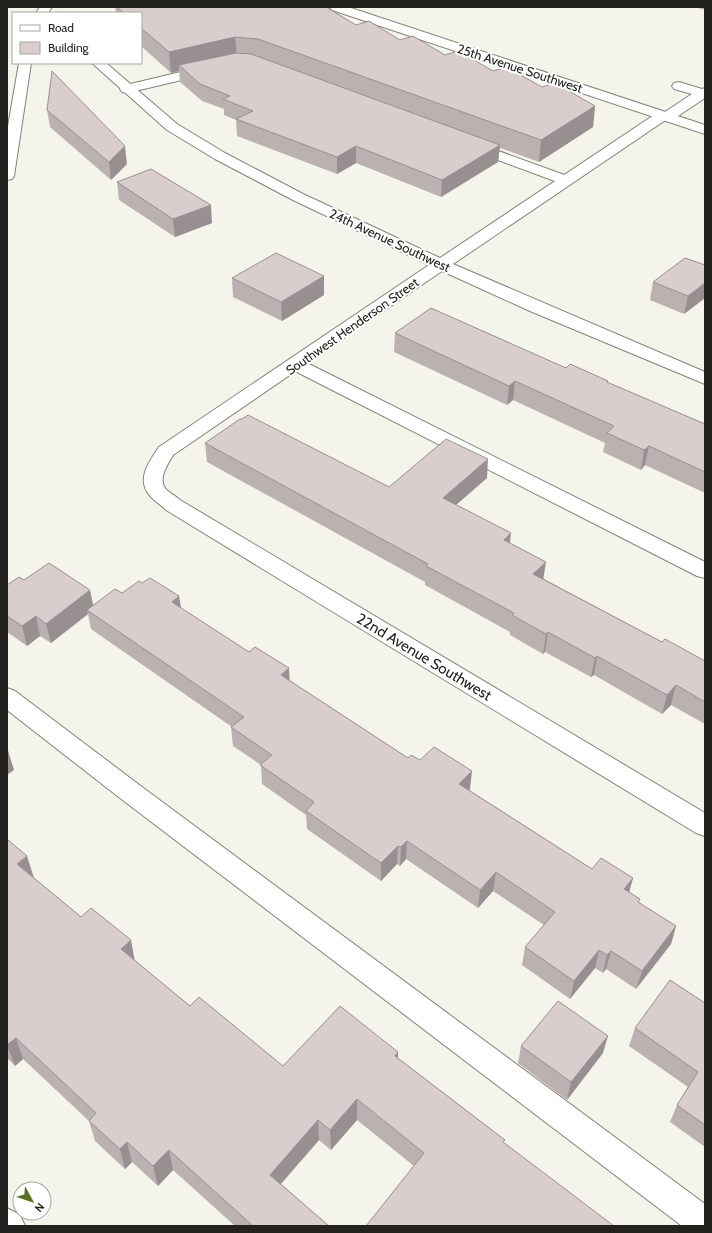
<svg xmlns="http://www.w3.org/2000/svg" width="712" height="1233" font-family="Cabin,sans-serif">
<rect width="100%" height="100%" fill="#f5f4eb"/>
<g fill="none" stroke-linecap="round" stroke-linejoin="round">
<defs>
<path id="lane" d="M210,65L215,66L217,69L215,72L127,93L122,92L120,89L122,86Z
M679,82L702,89L705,88V98L672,120L667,121L662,120L660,117L662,114L692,94L674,89L672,86L674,83Z
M471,141L570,177L572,180L570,183L565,184L560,183L466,148L464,145L466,142Z
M297,360L303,361L705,562V578L697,576L291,369L288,365L291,361Z
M7,688L15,691L138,784L705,1204V1226H682L120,798L7,710Z"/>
<path id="street" d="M92,63H106L177,124L225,153L303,194L440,258L657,113L662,112L667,113L669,116L667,119L453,264L705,372V384L530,311L442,271L173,455C168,464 158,478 165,488C169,493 176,496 180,500L705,813V836L696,833L166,510C161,505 156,502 151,497C135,480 149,462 159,447L429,265L293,200L215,159L167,130Z"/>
<path id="secondary" d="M40,7H52L48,13H36Z
M330,7H348L705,125V134L332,10Z
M19,63H31L14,176L12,179L7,180V132Z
M7,1208L20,1215L25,1226H7Z"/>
</defs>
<use href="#lane" stroke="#83827a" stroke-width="2"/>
<use href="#street" stroke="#83827a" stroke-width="2"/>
<use href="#secondary" stroke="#83827a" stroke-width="2"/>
<use href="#lane" fill="#fff" fill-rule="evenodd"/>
<use href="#street" fill="#fff" fill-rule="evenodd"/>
<use href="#secondary" fill="#fff" fill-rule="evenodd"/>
</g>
<path fill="#bbb1b0" d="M115,7H326L356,25L595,106L593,127L539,162L500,148L498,162L441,197L356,163L337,174L237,136L236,120L224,115V109L202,101L180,82L179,71L171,73L141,46V13H116Z
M694,7H705V10Z
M47,110L127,164L111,180L50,127Z
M117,182L212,223L175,237L119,200Z
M705,265V298L684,314L650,300L653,282Z
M324,276V295L282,321L233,297L232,278Z
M395,333L566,368L608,381V383L705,424V493L645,465L641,470L603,452L605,443L513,400L507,405L394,352Z
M205,443L389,487L487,478L456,505L510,543L544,579L662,642L705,661V724L671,705L662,714L594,675L591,677L545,652L543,654L510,635V632L425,585V582L207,462Z
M24,580L93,605L122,593L142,583L179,596L181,608L249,652L289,668V680L408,758L420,760L470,789L469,790L592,869L633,878L629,892L640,903L676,926L671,944L636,989L606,969L603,973L595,968L570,999L522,965L525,947L544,925L493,891L478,908L406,859L400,866L397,864L381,881L307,829L306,815L262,784L261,765L233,746L231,727H232L91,629L88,614L51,643L40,636L27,646L7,632V585Z
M7,839L33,877L190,1006L283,1066L398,1052V1058L505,1140L414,1166L357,1120L331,1150L319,1140L281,1184L329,1226H235L173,1170L158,1186L132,1162L125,1169L95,1141L89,1121L23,1059L15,1066L7,1058Z
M705,1003V1147L670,1122L677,1105L688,1087L629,1046L635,1028Z
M521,1046L603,1053L567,1100L518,1063Z"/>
<path fill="#989090" d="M235,37L237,58L179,65V71L171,73L169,52Z
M595,106L593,127L539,162L541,140Z
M500,145L498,162L441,197L442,180Z
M125,146L127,164L111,180L109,162Z
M356,146V163L337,174V157Z
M211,205L212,223L175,237L173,219Z
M324,276V295L282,321L281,302Z
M705,283V298L684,314L688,296Z
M515,381L513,400L507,405L509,386Z
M649,446L645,465L641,470L644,450Z
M488,459L487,478L442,517L443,498Z
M511,533L509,552L504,540Z
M546,562L543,581L533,574Z
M90,590L94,609L87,610L88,614L51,643L46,624Z
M179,596L182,616L172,602Z
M36,616L40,636L27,646L22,626Z
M548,632L545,652L543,654L546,634Z
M597,656L594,675L591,677L595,658Z
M289,668L290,687L281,675Z
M676,685L671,705L662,714L667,695Z
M7,747L14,770L7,775Z
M472,771L470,789L457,802L459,784Z
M407,841L406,859L400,866L401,847Z
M398,846L397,864L381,881V863Z
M27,856L34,878L17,864Z
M496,872L493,891L478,908L480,890Z
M633,878L628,896L624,889Z
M676,926L671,944L636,989L642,971Z
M131,940L135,962L121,949Z
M599,950L595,968L570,999L574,981Z
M611,951L606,969L603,973L607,955Z
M608,1036L603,1053L567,1100L571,1082Z
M16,1038L23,1059L15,1066L7,1045Z
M398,1052L397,1072L395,1056Z
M357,1099V1120L331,1150L330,1130Z
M318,1120L319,1140L272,1194L270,1175Z
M127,1142L132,1162L125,1169L120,1149Z
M169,1150L173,1170L158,1186L153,1166Z"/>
<path fill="#d9cecd" stroke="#989090" d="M117,7H326L356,25L369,21L400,40L413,36L445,55L458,51L493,71L506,67L542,87L555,83L595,106L541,140L258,39L235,37L169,52L141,28V13H124Z
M236,53L251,54L500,145L442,180L356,146L337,157L236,119L253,111L223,99L230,96L200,84L179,65Z
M52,71L125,146L109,162L47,110Z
M151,169L211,205L173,219L117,182Z
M276,253L324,276L281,302L232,278Z
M685,258L705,265V283L688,296L653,282Z
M431,308L566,368L570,364L608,381L607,382L705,424V472L649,446L644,450L607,433L614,426L515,381L509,386L395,333Z
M248,415L389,487L446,439L488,459L443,498L511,533L504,540L546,562L533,574L662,642L665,639L705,661V702L676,685L667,695L597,656L595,658L548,632L546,634L512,615L514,613L426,566L428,564L205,443L240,419H242Z
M49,563L90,590L46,624L36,616L22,626L7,616V585L19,577L24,580Z
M150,578L179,596L172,602L249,652L255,647L289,668L281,675L408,758L411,755L420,760L434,747L472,771L459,784L592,869L601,858L633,878L624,889L640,899L638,902L676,926L642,971L611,951L607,955L599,950L574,981L525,947L555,912L496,872L480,890L407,841L401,847L398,846L381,863L306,811L314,802L260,765L272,755L231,727L244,717L87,610L115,589L122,593L139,581L142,583Z
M7,839L27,856L17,864L81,917L91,908L131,940L121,949L190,1006L199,997L283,1066L340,1006L398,1052L395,1056L505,1140L503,1142L614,1226H366L424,1153L357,1099L330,1130L318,1120L270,1175L329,1226H253L169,1150L153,1166L127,1142L120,1149L89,1121L96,1113L16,1038L7,1045Z
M670,980L705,1003V1125L677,1105L698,1072L635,1028Z
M558,1001L608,1036L571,1082L521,1046Z"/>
<g text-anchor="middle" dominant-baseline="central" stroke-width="4" stroke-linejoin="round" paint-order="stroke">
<g font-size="13" fill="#23221f" stroke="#fff">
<text transform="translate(520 68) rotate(18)">25th Avenue Southwest</text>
<text transform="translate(390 240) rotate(25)">24th Avenue Southwest</text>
<text transform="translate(352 326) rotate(-35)">Southwest Henderson Street</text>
</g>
<g font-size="15" fill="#23221f" stroke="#fff">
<text transform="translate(424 657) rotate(31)">22nd Avenue Southwest</text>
</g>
</g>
<rect width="712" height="1233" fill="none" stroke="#23221f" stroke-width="16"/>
<rect x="12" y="12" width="130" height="52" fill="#ffffff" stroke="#a7a7a5"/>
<rect x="20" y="25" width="20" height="6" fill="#ffffff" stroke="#a7a7a5"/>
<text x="48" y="32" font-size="12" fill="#23221f">Road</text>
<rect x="20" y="42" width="20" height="12" fill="#d9cecd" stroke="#a7a7a5"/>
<text x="48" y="52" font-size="12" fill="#23221f">Building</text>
<g transform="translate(32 1201) rotate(130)"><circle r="19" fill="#ffffff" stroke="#a7a7a5"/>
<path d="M0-3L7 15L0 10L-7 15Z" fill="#5a7123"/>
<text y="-6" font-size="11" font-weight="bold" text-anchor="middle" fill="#23221f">N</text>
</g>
</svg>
